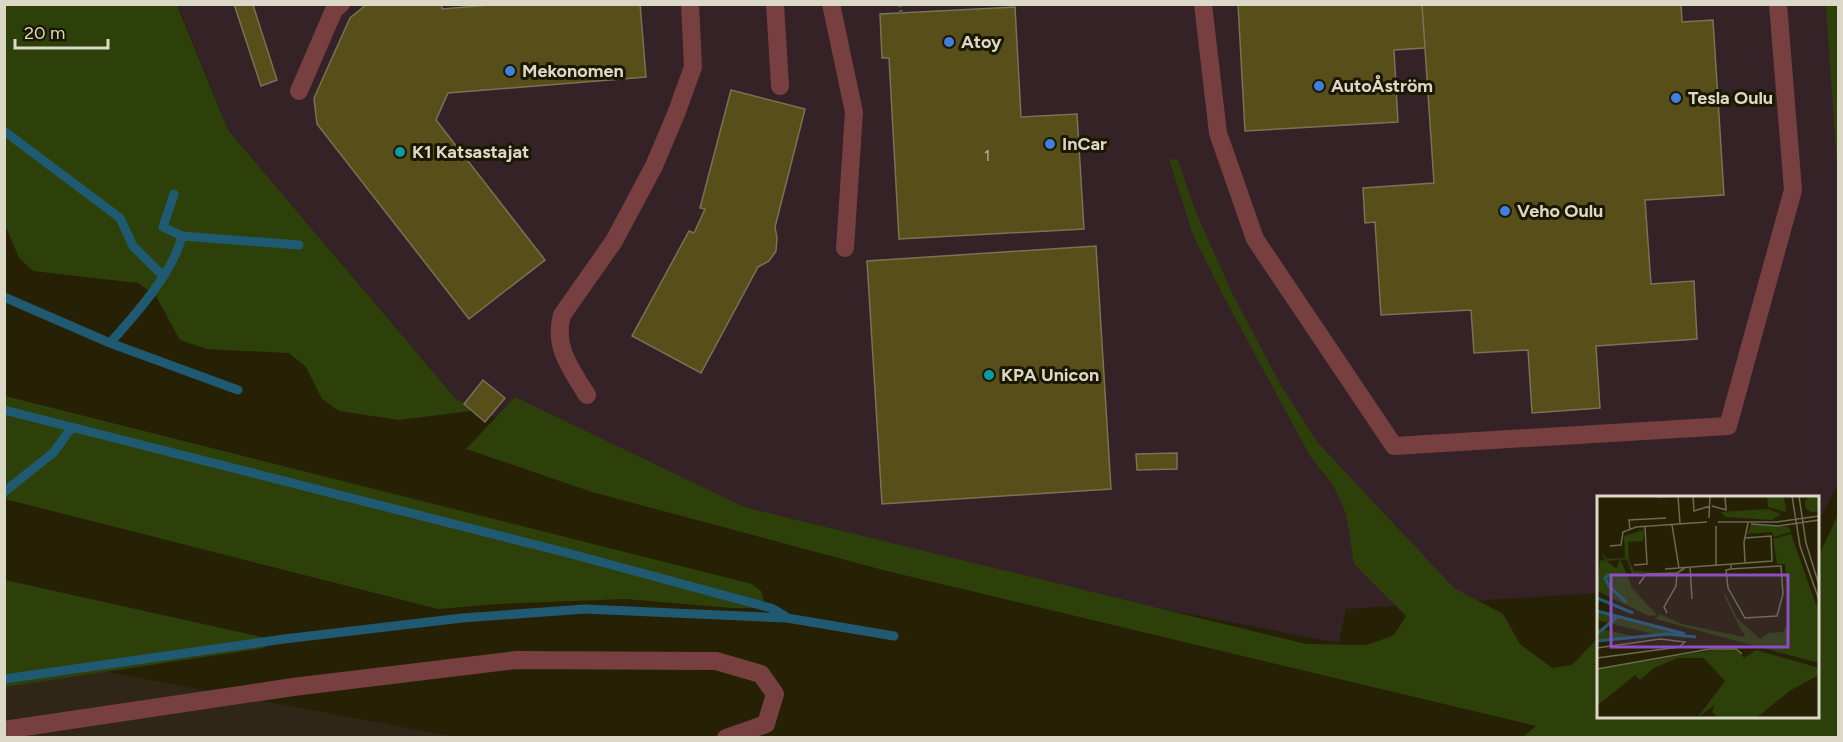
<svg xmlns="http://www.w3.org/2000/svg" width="1843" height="742" font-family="Figtree,sans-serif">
<rect width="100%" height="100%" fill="#262105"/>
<path fill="#342227" d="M178,5H1838V484L1818,522V498H1598V593L1346,609L1339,643L721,524L456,399L228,130Z"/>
<path fill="#302617" d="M33,658L456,737H5L4,662Z"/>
<path fill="#2d400a" d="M4,5H177L228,130L456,399L479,410L399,420L339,411L322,399L306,367L289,353L207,349L180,340L156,296L138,283L33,271L19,258L5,225Z
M1826,5H1838V182Z
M1169,159L1178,160L1195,210L1232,293L1280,384L1318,443L1454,588L1503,614L1520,644L1552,668L1572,665L1598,638V716H1818V557L1838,515V737H1523L1536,726L887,571L592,492L466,449L515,397L744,507L1306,644L1367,645L1394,635L1406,616L1354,564L1346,514L1333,485L1310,456L1225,299L1193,235Z
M5,396L752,584L762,592L764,602L756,608H732L625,599L498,604L438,609L5,499Z
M5,580L275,640L264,648L5,687Z"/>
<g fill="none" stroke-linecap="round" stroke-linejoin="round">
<path stroke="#205a72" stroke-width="9" d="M4,131L120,218L133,246L162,275
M174,194L163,227L182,236L299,245
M4,297L110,343L238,390
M110,343C135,315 173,273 182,236
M4,410L564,552L771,608L785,616
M4,492L53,453L72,427
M4,679L284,639L462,618L585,609L787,618L894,636"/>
</g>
<path fill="#584e1a" stroke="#787355" stroke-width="1.5" d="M234,4H256L253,5L277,80L261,86Z
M367,4H442V9L501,4H640L646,77L448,93L436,120L545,260L469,319L317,124L314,98L350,18Z
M1238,4H1422L1425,48L1394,50L1398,122L1245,131Z
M1422,4H1681L1682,22L1713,20L1724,195L1645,200L1651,284L1694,281L1697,339L1596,346L1600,408L1532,413L1528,350L1474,353L1471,310L1381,315L1375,222L1365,223L1363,188L1434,183Z
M1015,7L1021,117L1077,114L1084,229L899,239L889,58H882L880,14Z
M731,90L805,109L775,227L777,238L776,251L769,261L758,267L701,373L632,336L689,231L694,233L705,209L700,208Z
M1096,246L1111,489L882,504L867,261Z
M483,380L505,398L485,422L464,404Z
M1177,453V469L1137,470L1136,454Z"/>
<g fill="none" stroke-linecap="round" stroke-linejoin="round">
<path stroke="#5c5840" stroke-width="4" stroke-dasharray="3 3" stroke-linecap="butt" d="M900,4L901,13"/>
<path stroke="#783f41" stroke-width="18" d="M775,4L780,86
M831,4L854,112L845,248
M1203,4L1218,133L1255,239L1394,446L1728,426L1793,190L1778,4
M299,91L334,10L341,4
M587,395C571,369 553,347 562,315L614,241L654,166L676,114L693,67L690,4
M4,730L293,687L516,660L716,661L761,674L775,694L766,724L726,738"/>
</g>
<g fill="#3f7fe0" stroke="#1c1700" stroke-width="2">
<circle cx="949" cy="42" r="6"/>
<circle cx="510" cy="71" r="6"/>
<circle cx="1319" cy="86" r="6"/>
<circle cx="1676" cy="98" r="6"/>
<circle cx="1050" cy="144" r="6"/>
<circle cx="1505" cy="211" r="6"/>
</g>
<g fill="#0f9aa8" stroke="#1c1700" stroke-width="2">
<circle cx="400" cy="152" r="6"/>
<circle cx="989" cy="375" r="6"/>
</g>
<g text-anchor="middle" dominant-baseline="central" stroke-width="6" stroke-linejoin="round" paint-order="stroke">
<g font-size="15" fill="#bab69c">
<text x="987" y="156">1</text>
</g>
<g font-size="18" font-weight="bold" fill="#dbd8c8" stroke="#1c1700" text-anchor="start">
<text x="961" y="42">Atoy</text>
<text x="522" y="71">Mekonomen</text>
<text x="1331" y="86">AutoÅström</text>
<text x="1688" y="98">Tesla Oulu</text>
<text x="1062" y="144">InCar</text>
<text x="412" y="152">K1 Katsastajat</text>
<text x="1517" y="211">Veho Oulu</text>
<text x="1001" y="375">KPA Unicon</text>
</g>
</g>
<g transform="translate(1597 496)">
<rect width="222" height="222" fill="#262105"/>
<path d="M208 8a8 8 0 1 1 16 0a8 8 0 1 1-16 0ZM170,0H187L189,16L171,11ZM119,12L124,16L171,13L184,18L175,24L129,21ZM154,29L192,31L194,36L177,41L175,36L150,38ZM47,34L46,45L31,46L32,64L37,75L59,76L35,78L30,63L9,65L20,73L22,64L25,67L35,92L60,119L52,120L0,95L3,64L8,65L5,55L9,63L28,62L27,40ZM194,38L222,117V167L58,123L63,118L85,128L147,141L148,139L144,134L128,102L127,95L140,122L163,143L172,137L186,136L192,125L188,68H180L176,43ZM0,114L86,136L87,137L56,138L0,124ZM0,132L40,141L0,146ZM124,153L142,155L147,162L159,154L222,172V179L194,194L159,222H122L115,216L118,209L101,221L128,185L107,162H81L57,172L43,184L38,179L0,210L1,173Z" fill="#2d400a"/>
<path fill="none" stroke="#205a72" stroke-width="3" d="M12,78L8,82L12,90L29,106M0,102L36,117M0,115L88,138M0,138L20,121M0,145L70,138L99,141"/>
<path fill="none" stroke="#6e6a53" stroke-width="1.5" d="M13,0H41M81,0L83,28M96,0L97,15L113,10M195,0L203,50L222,104M202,0L209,47L222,89M60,1L80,0M115,10L129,14L128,0M112,22L113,0M121,26H180L222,20M154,28L181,30L222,24M75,29L82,72M33,34L32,24L69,22M13,50L24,49L26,36L39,31L110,26M148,67L147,46L151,27M37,69L50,68L48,31M119,69V30M134,69V73L184,70L186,98L180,120L148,122L131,92L129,74L134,73M93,71L95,103M68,73L175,65L174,40L148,42M42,88L49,78L80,77L88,72M70,117L67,111L79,90L80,77M0,152L63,143L88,146L82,151L0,162M0,173L113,153H139L145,158"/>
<path fill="#8e4ec1" fill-opacity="0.15" stroke="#8e4ec1" stroke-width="3" d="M14,79H191V151H14Z"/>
<rect width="222" height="222" fill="none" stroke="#dbd8c8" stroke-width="3"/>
</g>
<rect width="1843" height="742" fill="none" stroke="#dbd8c8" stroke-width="12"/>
<path d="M15 39v9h93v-9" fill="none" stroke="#dbd8c8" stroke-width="3"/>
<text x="24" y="39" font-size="18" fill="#dbd8c8" stroke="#1c1700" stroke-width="4.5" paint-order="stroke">20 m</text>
</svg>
